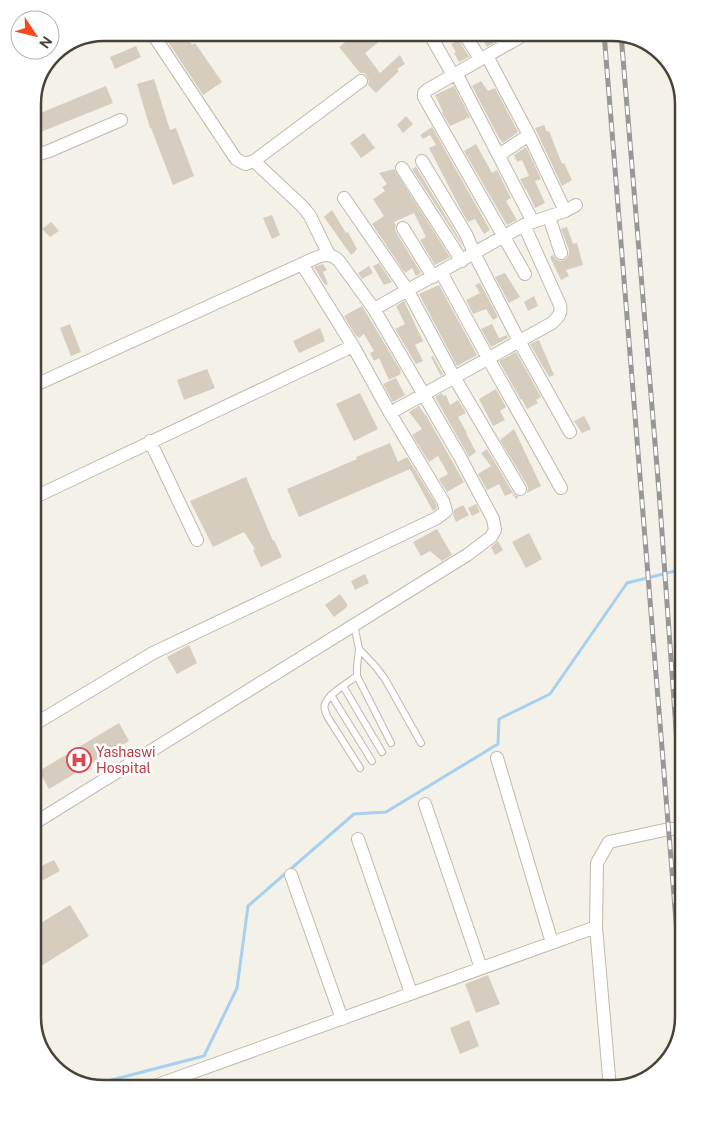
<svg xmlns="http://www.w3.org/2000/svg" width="716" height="1121" font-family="'Public Sans',sans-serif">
<rect width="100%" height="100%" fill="#f4f1e9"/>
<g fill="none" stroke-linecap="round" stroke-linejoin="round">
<path stroke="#a6cff0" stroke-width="3" d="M92,1085L204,1056L237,988L248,906L354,814L386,812L498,744L499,719L550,694L627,583L683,569"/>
</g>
<path fill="#d6cdbe" d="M178,33H187L192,45L195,43L222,82L203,95L168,42L167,39Z
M357,33H377V35L381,40L365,53L380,73L400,55L405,64L397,69L399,71L376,93L368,85L369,81L367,76L364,73H360L339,47Z
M479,33H489L490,37L494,43L487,47Z
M459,40L469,57L459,62L454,53L456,52L451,44Z
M136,46L141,57L115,69L110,57Z
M154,79L170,130L176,128L194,176L173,185L151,128H150L137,84Z
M481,81L488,91L495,88L518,132L503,143L499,138L472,86Z
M106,86L113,103L33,135V116Z
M454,86L470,117L450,126L442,113L443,112L435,95Z
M406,116L413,124L403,133L397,125Z
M544,125L547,132L549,131L562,164L564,163L572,180L562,186L535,128Z
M432,127L490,230L484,234L475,219L468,222L462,212L429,148L436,145L430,135L423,139L420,135Z
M364,133L375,148L361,158L350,143Z
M476,144L492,173L497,170L511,198L506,201L517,220L507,225L464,151Z
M526,147L541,179L535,181L545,203L535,208L526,189H525L520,179L529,176L522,160L517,162L514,155Z
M416,167L459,238L463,247L412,169Z
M394,169L450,257L435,265L420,240L426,237L414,213L394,222L396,225L395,229L396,232L421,273L416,276L412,268L405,273L372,224L384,216L373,199L385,191L382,187L387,184L379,173Z
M332,210L346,233L348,232L357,249L355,251V252L351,255L324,217Z
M272,215L280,235L272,239L263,218Z
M51,222L59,231L50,237L42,229Z
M567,227L573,244L577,243L583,265L566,270L569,276L561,280L550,257L553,255L556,259L560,261L564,260L567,258L569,254V250L561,229Z
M379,263L392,282L384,285L373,266Z
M323,264L327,270L323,272L328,284L325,285L314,267Z
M369,266L373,273L362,279L358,273Z
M505,273L520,297L509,303L495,277Z
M480,283L498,317L493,320L486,309L473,314L466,300L480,293L475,285Z
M439,285L477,355L457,366L419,294Z
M534,296L538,306L528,311L524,302Z
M404,301L423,341L415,345L423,361L416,364L395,329L405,324L396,306Z
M362,306L401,371L400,372L401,374L389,380L379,358L374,361L370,353L374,351L364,334L359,338L357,336H356L344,316Z
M70,324L81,352L71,356L60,328Z
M492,324L499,338L507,335L508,338L491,347L481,329Z
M320,328L325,341L299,353L293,341Z
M539,340L554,375L549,377L530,344Z
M516,352L541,397L536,400L538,403L527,409L522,399L521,400L499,361Z
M433,356L443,374L441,376L431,357Z
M207,369L215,388L184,400L177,380Z
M396,378L405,395L393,402L383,384Z
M496,389L506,407L500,411L505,420L493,426L479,399Z
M360,393L378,429L354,441L336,404Z
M442,393L443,396L446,395L450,405L458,400L466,413L458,417L467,433H466L476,452L469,457L435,397Z
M419,406L425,415H426L464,482L447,492L439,479L448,474L438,456L429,462L412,435L422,429L409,412Z
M584,416L591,429L582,433L574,421Z
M514,429L541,486L527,493L528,488L527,485L500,440Z
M390,443L398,462L407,457L436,504L437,508L433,511L410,469L299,517L287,489L357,459L356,457Z
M487,449L513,493L516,496L519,497L516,499L512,493L505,496L499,484L487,490L478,474L491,466L481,453Z
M246,477L273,541L274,540L282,557L261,567L253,550L255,549L244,532L213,547L190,501Z
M476,504L480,512L472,516L468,508Z
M463,505L469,515L456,522L453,515L454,510Z
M437,529L452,555L442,561L430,551L421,556L413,542Z
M529,533L542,559L526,568L512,542Z
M498,541L503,550L495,555L491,547Z
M365,574L369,583L355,590L351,581Z
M340,594L347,604V607L334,617L325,605Z
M189,645L197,663L177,674L167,657Z
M119,723L129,741L49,789L39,771Z
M54,860L60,871L38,883L33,870Z
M70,905L89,936L33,971V928Z
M488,975L500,1004L476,1013L465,984Z
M469,1020L479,1046L460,1054L450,1028Z"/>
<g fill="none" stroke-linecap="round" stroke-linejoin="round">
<defs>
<path id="service" d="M354,624L359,649L357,667V676L391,743
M359,649L376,667L385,679L421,743
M357,676C349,682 328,694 325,704C323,708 326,712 327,716L360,768
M343,686L382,752
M331,695L372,761"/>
<path id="minor" d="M152,33L236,159L245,164L254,161L361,81
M429,33L453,75
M464,33L480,59
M497,33L505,45
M487,56L529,135L565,211
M456,73L533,222
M499,155L529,135
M33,156L49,151L121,120
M254,161L303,207L310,216L329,255
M422,161L466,234L474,253L519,341L570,432
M402,168L462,261
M344,198L408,291L454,377L520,489
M549,217L561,253
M403,228L433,277
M441,272L488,358L561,488
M525,274L424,97V93L427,90L527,33
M374,309L524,225L565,211L576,205
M390,413L552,323C558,317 562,314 560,305L524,225
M150,441L197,540
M33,498L353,346
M33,725L153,653L437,518L446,511L443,501L390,413L353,346L302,264L33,386
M497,758L552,943
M425,804L481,968
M33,824L467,555L491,537L495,530L493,519L460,457L374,309L339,261C327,249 316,258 302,264
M358,839L411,993
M291,875L342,1019
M149,1088L596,927
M610,1088L596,927L597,863L609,842L669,829H683"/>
</defs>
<use href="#service" stroke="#c0b9ab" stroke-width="8"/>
<use href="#minor" stroke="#c0b9ab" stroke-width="14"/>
<use href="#service" stroke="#fff" stroke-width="6"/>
<use href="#minor" stroke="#fff" stroke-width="12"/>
<defs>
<path id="rail" d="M604,33L683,1007
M621,34L659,491L683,827"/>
</defs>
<use href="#rail" stroke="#979797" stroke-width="5"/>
<use href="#rail" stroke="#fff" stroke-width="3" stroke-dasharray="9" stroke-linecap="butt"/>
</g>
<defs>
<symbol id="hospital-ring" viewBox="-11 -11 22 22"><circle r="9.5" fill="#fff" stroke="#e0444e" stroke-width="1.5"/><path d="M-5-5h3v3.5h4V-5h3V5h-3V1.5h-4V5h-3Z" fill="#e0444e"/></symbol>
</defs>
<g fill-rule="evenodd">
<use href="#hospital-ring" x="65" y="746" width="28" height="28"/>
</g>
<g text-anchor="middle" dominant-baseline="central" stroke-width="5" stroke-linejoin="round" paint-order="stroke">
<g font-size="14" fill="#be3a42" stroke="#fff" text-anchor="start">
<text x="96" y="752">Yashaswi<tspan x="96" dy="16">Hospital</tspan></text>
</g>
</g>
<path d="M0 0H716V1121H0ZM104 41H612A63 63 0 0 1 675 104V1017A63 63 0 0 1 612 1080H104A63 63 0 0 1 41 1017V104A63 63 0 0 1 104 41Z" fill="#fff" fill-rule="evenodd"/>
<path fill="none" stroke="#484237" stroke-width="2.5" d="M104 41H612A63 63 0 0 1 675 104V1017A63 63 0 0 1 612 1080H104A63 63 0 0 1 41 1017V104A63 63 0 0 1 104 41Z"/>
<g transform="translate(35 35) rotate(125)"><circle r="24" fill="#ffffff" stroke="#b6b3af"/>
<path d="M0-4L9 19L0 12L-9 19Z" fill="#f7471d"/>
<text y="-8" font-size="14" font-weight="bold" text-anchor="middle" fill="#484237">N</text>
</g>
</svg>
